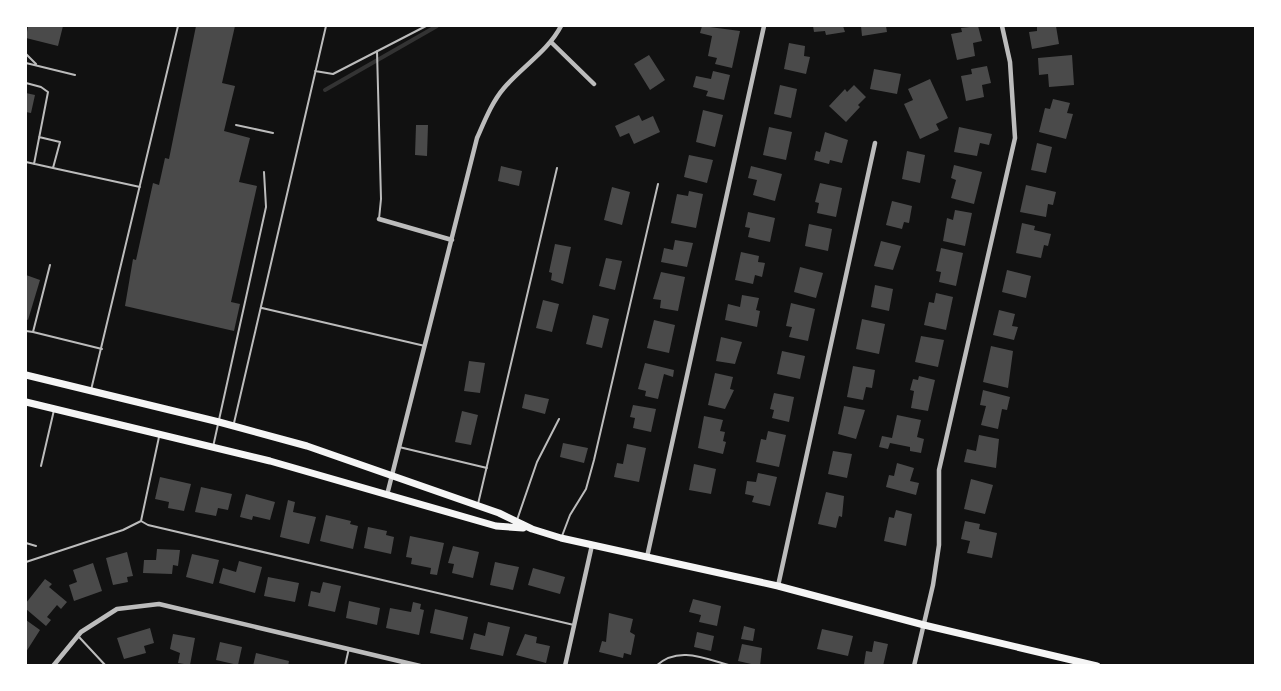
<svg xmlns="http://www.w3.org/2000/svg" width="1281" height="691" font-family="Lato,sans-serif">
<rect width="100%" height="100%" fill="#111"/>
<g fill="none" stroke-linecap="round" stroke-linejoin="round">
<path stroke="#333" stroke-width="4" d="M325,90L437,26"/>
</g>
<path fill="#4a4a4a" d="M28,26H63L58,46L26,38Z
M196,26H235L222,83L235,86L224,131L250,138L239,182L257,186L231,302L240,304L234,331L125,306L133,259L136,260L153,183L159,185L165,158L169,159Z
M702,26L740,31L732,68L715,64L717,58L708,56L712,36L700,33Z
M813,26H843L845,32L826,35L825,31L814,32Z
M861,26H886L887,32L862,36Z
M978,26L982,41L973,43L975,56L957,60L951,34L962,32L961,28Z
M1037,26H1056L1059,44L1032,49L1029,32L1037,31Z
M789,43L805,46L804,56L810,57L806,74L784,69Z
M649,55L665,80L650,90L634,64Z
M1072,55L1074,85L1049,87L1048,74L1039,75L1038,58Z
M987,66L991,83L982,85L984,97L966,101L961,76L972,74L971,69Z
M874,69L901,74L897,94L870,89Z
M713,71L730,75L724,100L706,96L708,91L693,87L696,76L711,79Z
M930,79L948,118L936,124L939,130L920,139L904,104L913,100L908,89Z
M780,85L797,89L791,118L774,114Z
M854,85L866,97L858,105L860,107L846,122L829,106L845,89L847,92Z
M26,93L35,95L31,113L26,112Z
M1053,99L1070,103L1067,113L1073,114L1066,139L1039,132L1045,108L1050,109Z
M703,110L723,115L715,147L696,142Z
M639,115L642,121L653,116L660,132L634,144L629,133L620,137L615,126Z
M416,125H428L427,156L415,155Z
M769,127L792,132L786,160L763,155Z
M959,127L992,134L989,145L980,143L977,156L954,152Z
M825,132L848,140L842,163L830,160L829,164L814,160L816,151L820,152Z
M1037,143L1052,147L1046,173L1031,170Z
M907,151L925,155L920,183L902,179Z
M689,155L713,160L707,183L684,177Z
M954,165L982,172L974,204L951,198L956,180L951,178Z
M501,166L522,171L519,186L498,181Z
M751,166L782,174L775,201L753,195L757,180L748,178Z
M820,183L842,188L836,217L817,213L819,203L815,202Z
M1026,185L1056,192L1053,205L1048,204L1046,217L1020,212Z
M612,187L630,192L622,225L604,220Z
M689,191L703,194L696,228L671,223L677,194L688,196Z
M892,201L912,206L909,223L904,222L902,229L886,225Z
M955,210L972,213L965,246L943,241L947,218L953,220Z
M748,212L775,218L770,242L748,237L750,228L745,227Z
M1022,223L1035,226L1034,230L1051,234L1048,246L1044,245L1041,258L1016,253Z
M809,224L832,229L828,251L805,246Z
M675,240L693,243L687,267L661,262L664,248L673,250Z
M881,241L901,246L893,270L874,266Z
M555,244L571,247L563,284L551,280L552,273L549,272Z
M941,248L963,253L956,286L939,282L941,272L936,271Z
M741,252L759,256L758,262L765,263L762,277L755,275L753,284L735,280Z
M606,258L622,261L615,290L599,286Z
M800,267L823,273L816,298L794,292Z
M1007,270L1031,276L1026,298L1002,292Z
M661,272L685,277L678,311L660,308L661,300L653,299Z
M26,275L40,280L28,320L26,319Z
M875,285L893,289L889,311L871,307Z
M936,293L953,297L946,330L924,325L929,302L934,303Z
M742,295L759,298L756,310L760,311L757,327L725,320L728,304L740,307Z
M543,300L559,304L552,332L536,328Z
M791,303L815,309L808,341L789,337L792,327L786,326Z
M999,310L1015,314L1012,326L1018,327L1014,340L993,335Z
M593,315L609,319L602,348L586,344Z
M862,319L885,324L879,354L856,349Z
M654,320L675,325L669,353L647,348Z
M921,336L944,340L938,367L915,362Z
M721,337L742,342L735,364L716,361Z
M991,346L1013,351L1008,388L983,382Z
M782,351L805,356L800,379L777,374Z
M469,361L485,363L480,393L464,391Z
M645,363L674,370L673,377L664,374L658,399L645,396L646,391L638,389Z
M853,366L875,370L872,388L866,387L863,400L847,397Z
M715,373L733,377L730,389L734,390L725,409L708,405Z
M919,376L935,380L928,411L911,408L914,391L910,390L913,379L918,380Z
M983,390L1010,397L1007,410L1002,409L998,429L981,425L986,406L980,405Z
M774,393L794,397L789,422L772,418L774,410L770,409Z
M525,394L549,399L545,414L522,408Z
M633,405L656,409L651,432L633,428L635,418L630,417Z
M844,406L865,410L856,439L838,434Z
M462,411L478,415L471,445L455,442Z
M897,415L921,420L917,437L924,439L921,453L910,451V447L890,443L888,449L879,447L882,436L892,438Z
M704,416L723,420L720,431L725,432L723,441L726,442L723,454L698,448Z
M768,431L786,435L779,467L756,462L761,439L766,440Z
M979,435L999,439L996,468L964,462L967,449L976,451Z
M563,443L588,448L584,463L560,457Z
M627,444L646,448L639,482L614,477L617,463L623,464Z
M833,451L852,454L847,478L828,474Z
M897,463L914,468L910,481L919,483L916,495L886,487L889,475L894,476Z
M694,464L716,469L711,494L689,490Z
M758,473L777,477L770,506L752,502L754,496L745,494L747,481L756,482Z
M160,477L191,484L184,511L168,508L169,502L155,499Z
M971,479L993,485L985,514L964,509Z
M201,487L232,494L228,510L218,508L216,516L195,512Z
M826,492L844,496L842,517L839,516L836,528L818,524Z
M246,494L275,502L270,520L253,516L252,520L240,517Z
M288,500L295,502L293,512L316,517L309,544L280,537Z
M896,510L912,514L906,546L884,541L889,517L894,518Z
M326,515L351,521L350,524L358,526L353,549L320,541Z
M965,521L980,524L979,529L997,533L992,558L967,553L970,541L961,539Z
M368,527L387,531L386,535L394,537L391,554L364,548Z
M410,536L444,543L437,575L430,574L431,568L411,564L412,558L406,557Z
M453,546L479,552L473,578L452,573L454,564L448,563Z
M157,549L180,550L178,566L173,565L172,574L143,573L144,560H156Z
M127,552L133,576L127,577L128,582L113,585L106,558Z
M192,554L219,560L213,584L186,577Z
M239,561L262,567L255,593L219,583L223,568L236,572Z
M495,562L519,567L513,590L490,585Z
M93,563L102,591L74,601L69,585L77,582L73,570Z
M533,568L565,577L560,594L528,585Z
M268,577L299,583L295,602L264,596Z
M45,579L52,584L49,587L67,602L61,609L57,605L47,617L51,620L46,626L26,609V603Z
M323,582L341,586L335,612L308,606L311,591L320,593Z
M693,599L721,606L717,626L699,622L701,615L689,612Z
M349,601L380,608L377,625L346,618Z
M413,602L421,604L420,609L424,610L419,635L386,628L390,608L411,612Z
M435,609L468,617L463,640L430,633Z
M609,613L633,619L630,632L635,635L631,655L624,653L623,658L599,652L602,641L606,642Z
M26,620L40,630L26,652Z
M488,622L510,627L503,656L470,649L474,633L485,636Z
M744,626L755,629L753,641L741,639Z
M150,628L154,643L144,646L146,653L124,659L117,638Z
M822,629L853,636L848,656L817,649Z
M697,632L714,636L711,651L694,647Z
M173,634L195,638L190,665L178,663L180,653L170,649Z
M525,634L537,637L536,643L550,646L546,663L516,655Z
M874,641L888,644L883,666L864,664L866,651L872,652Z
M220,642L242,647L238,665L216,660Z
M742,644L762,648L760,666L738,661Z
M256,653L289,661L288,666H253Z"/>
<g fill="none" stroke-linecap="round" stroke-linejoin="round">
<path stroke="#bcbcbc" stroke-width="2" d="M377,51L381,199L379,219
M26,54L36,64
M26,63L75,75
M315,71L333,74L426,26
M26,83L41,87L48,92L34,164
M236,125L273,133
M26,162L53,168L60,142L39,137
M53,168L140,187
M50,265L33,332L102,349
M262,308L425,346
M26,331L33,332
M91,390L178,26
M234,423L326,26
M213,447L266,207L264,172
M399,447L487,468
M41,466L54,410
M478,504L557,168
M517,520L537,462L559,419
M141,521L148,525L574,625
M562,536L570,515L586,489L594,460L658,184
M26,543L36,546
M26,562L123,530L141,521L159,437
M79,637L106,666
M345,666L349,648
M656,666C678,645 706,659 732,666"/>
<path stroke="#bcbcbc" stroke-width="4.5" d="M552,43L594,84
M379,219L452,240
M387,495L477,138C485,120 492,102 504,88C523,66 548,51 561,26
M647,557L764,26
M778,586L875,143
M53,666L81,632L117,609L159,604L420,666
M565,666L592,545
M914,666L933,585L939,545V470L1015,138L1010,62L1002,26"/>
<path stroke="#f5f5f5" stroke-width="7" d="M26,375L219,422L307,446L499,513L532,529L561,538L778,586L924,625L1097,666
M26,402L270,461L496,526L523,528"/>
</g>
<rect width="1281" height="691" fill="none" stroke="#ffffff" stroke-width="54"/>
</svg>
